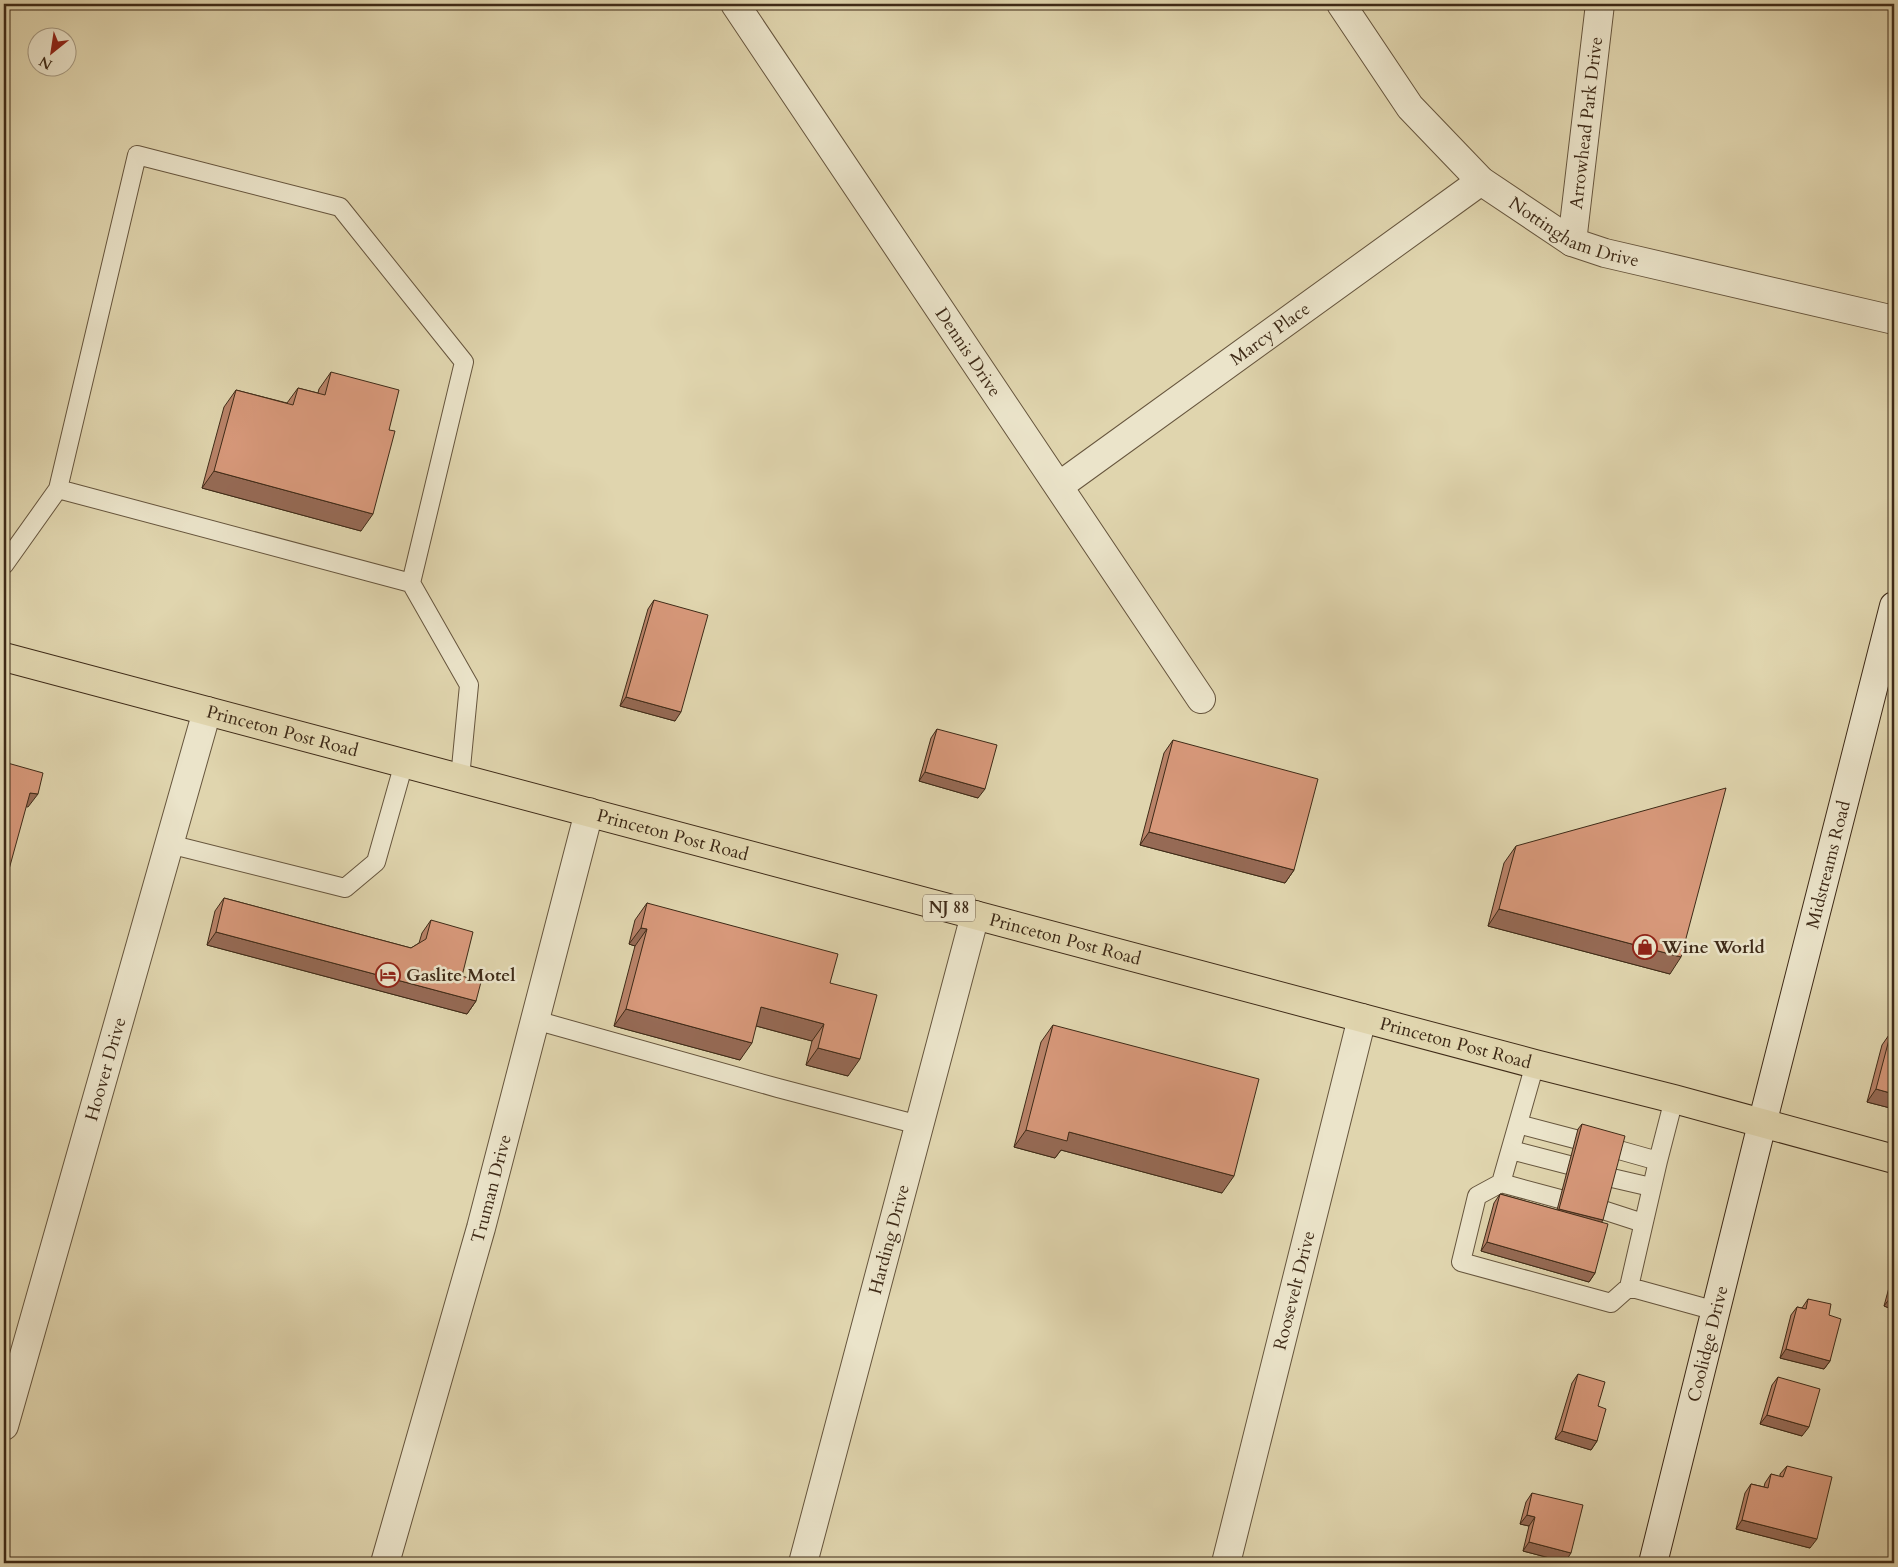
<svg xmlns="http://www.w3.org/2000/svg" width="1898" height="1567" font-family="Cardo,serif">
<rect width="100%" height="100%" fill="#e0d5ae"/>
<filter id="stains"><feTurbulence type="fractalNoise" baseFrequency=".004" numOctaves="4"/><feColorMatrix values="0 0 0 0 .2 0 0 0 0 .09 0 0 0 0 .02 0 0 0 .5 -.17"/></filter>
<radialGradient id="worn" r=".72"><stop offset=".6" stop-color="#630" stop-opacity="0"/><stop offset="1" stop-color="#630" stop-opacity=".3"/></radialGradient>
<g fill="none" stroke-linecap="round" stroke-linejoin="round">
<defs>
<path id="lane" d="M4,565L58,489L137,155L340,207L464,362L411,583L58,489
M411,583L469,685L460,778
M169,844L345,888L376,862L404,763
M535,1020L778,1088L919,1125
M1674,1099L1658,1161L1629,1287L1716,1311
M1518,1124L1575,1139
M1511,1150L1569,1165
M1619,1150L1658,1161
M1612,1178L1651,1187
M1501,1183L1535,1064
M1560,1199L1501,1183L1477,1196L1461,1262L1611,1303L1629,1287
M1603,1210L1643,1223"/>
<g id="street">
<path id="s1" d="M735,4L1201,699"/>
<path id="s2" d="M1341,4L1410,107L1481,181L1572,242L1605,253L1894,320"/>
<path id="s3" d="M1572,242L1600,4"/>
<path id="s4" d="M1059,486L1481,181"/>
<path id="s5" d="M4,1426L207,711"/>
<path id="s6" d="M385,1563L481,1228L589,812"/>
<path id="s7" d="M803,1563L975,915"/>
<path id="s8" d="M1226,1563L1362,1018"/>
</g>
<g id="secondary">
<path id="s9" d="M1653,1563L1762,1124L1894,606"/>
</g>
<g id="primary">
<path id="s10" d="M4,657L1535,1064L1674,1099L1894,1159"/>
</g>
</defs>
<use href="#lane" stroke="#66553d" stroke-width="20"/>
<use href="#street" stroke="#66553d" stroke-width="30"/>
<use href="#secondary" stroke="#3e2a17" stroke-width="30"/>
<use href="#primary" stroke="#3e2a17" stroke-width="30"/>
<use href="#lane" stroke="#ebe4ca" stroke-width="18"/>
<use href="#street" stroke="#ebe4ca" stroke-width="28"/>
<use href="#secondary" stroke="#ebe4ca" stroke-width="28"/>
<use href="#primary" stroke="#e0d5ae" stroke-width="28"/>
</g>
<path fill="#b98369" stroke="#3e2a17" d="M331,372L361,531L202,488L224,407L236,390L287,403L298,388L318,393L319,389Z
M654,600L675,721L620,706L648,609Z
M937,729L978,798L919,781L931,738Z
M1173,740L1294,870L1285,883L1140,845L1164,753Z
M1516,846L1670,974L1488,926L1504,863Z
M224,898L411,948L419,943L422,933L431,920L476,1001L467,1014L207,945L215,911Z
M647,903L830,983L848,1076L806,1065L812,1041L756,1026L740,1060L614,1026L635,946L629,944L635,920Z
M1053,1025L1222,1193L1061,1150L1055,1158L1014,1147L1041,1042Z
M1891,1032L1894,1033V1109L1867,1102L1882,1045Z
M1582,1124L1595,1273L1589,1282L1481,1251L1494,1203L1500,1194L1557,1210L1578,1129Z
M1894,1269V1310L1884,1306Z
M1808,1299L1829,1315L1830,1361L1824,1369L1780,1358L1791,1315L1797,1307L1802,1308Z
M1578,1374L1598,1406L1597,1441L1591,1450L1555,1439L1572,1383Z
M1778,1377L1802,1436L1760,1424L1772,1385Z
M1787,1466L1810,1548L1736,1529L1745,1493L1751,1484L1764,1487L1765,1483L1771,1474L1780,1477V1474Z
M1532,1493L1565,1562L1523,1551L1529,1526L1520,1524L1526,1502Z"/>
<path fill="#966a55" stroke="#3e2a17" d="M214,471L373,514L361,531L202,488Z
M626,697L681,712L675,721L620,706Z
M925,772L985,789L978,798L919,781Z
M30,793L38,794L28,807L21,806Z
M1149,832L1294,870L1285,883L1140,845Z
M4,872L8,873L4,879Z
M1499,909L1681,957L1670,974L1488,926Z
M641,928L647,929L635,946L629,944Z
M216,932L476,1001L467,1014L207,945Z
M761,1007L824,1024L812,1041L749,1024Z
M626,1009L752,1043L740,1060L614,1026Z
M818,1048L860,1059L848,1076L806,1065Z
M1876,1089L1894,1094V1109L1867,1102Z
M1026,1130L1069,1132L1234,1176L1222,1193L1061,1150L1055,1158L1014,1147Z
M1559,1209L1603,1220L1600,1225L1556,1214Z
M1487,1242L1595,1273L1589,1282L1481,1251Z
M1890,1298L1894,1299V1310L1884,1306Z
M1786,1349L1830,1361L1824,1369L1780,1358Z
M1767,1415L1809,1427L1802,1436L1760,1424Z
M1562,1431L1597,1441L1591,1450L1555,1439Z
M1527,1515L1535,1517L1529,1526L1520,1524Z
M1742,1520L1817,1539L1810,1548L1736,1529Z
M1529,1542L1571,1553L1565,1562L1523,1551Z"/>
<path fill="#d7987a" stroke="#3e2a17" d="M331,372L399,390L389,430L395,431L373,514L214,471L236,390L293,405L298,388L325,395Z
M654,600L708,615L681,712L626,697Z
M937,729L997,745L985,789L925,772Z
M1173,740L1318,779L1294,870L1149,832Z
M4,762L43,773L38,794L30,793L8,873L4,872Z
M1726,788L1681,957L1499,909L1516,846Z
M224,898L411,948L426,939L431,920L473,932L462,976L481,982L476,1001L216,932Z
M647,903L838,954L830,983L877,995L860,1059L818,1048L824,1024L761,1007L752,1043L626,1009L647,929L641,928Z
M1053,1025L1259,1079L1234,1176L1069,1132L1067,1141L1026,1130Z
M1891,1032L1894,1033V1094L1876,1089Z
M1582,1124L1625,1136L1603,1220L1559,1209Z
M1500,1194L1608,1224L1595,1273L1487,1242Z
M1894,1282V1299L1890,1298Z
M1808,1299L1831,1304L1829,1315L1841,1319L1830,1361L1786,1349L1797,1307L1806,1309Z
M1578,1374L1605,1382L1598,1406L1606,1409L1597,1441L1562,1431Z
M1778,1377L1820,1389L1809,1427L1767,1415Z
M1787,1466L1832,1477L1817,1539L1742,1520L1751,1484L1768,1488L1771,1474L1783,1477Z
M1532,1493L1583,1505L1571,1553L1529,1542L1535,1517L1527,1515Z"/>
<defs>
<symbol id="shop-ring" viewBox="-11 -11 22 22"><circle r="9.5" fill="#ebe4ca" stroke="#8f2418" stroke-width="1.5"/><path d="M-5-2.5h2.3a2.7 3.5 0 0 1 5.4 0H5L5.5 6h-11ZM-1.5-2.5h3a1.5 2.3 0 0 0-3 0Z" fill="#8f2418"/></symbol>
<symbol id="hotel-ring" viewBox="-11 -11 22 22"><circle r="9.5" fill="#ebe4ca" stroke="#8f2418" stroke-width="1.5"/><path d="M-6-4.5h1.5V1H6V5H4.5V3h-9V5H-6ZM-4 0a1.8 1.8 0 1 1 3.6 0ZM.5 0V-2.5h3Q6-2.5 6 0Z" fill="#8f2418"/></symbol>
</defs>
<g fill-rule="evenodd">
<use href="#shop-ring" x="1631" y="933" width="28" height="28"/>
<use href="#hotel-ring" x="374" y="961" width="28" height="28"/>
</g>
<g text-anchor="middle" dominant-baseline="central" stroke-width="5" stroke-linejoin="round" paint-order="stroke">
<rect fill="#ebe4ca" stroke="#72624d" stroke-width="1" x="923" y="894.5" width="52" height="27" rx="4"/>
<g font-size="16" font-weight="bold" fill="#3e2a17">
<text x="949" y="908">NJ 88</text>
</g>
<g font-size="18" fill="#3e2a17" stroke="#ebe4ca">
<text stroke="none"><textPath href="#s3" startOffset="120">Arrowhead Park Drive</textPath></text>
<text stroke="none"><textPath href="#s2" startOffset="334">Nottingham Drive</textPath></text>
<text stroke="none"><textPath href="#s4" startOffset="260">Marcy Place</textPath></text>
<text stroke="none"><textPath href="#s1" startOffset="419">Dennis Drive</textPath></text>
<text stroke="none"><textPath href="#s10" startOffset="288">Princeton Post Road</textPath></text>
<text stroke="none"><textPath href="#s10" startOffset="692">Princeton Post Road</textPath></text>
<text stroke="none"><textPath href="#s9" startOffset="720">Midstreams Road</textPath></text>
<text stroke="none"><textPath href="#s10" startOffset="1098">Princeton Post Road</textPath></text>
<text stroke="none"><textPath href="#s10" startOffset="1502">Princeton Post Road</textPath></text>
<text stroke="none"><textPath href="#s5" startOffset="371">Hoover Drive</textPath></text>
<text stroke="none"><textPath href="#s6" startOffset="389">Truman Drive</textPath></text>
<text stroke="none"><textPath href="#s7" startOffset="335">Harding Drive</textPath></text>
<text stroke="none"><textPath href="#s8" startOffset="281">Roosevelt Drive</textPath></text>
<text stroke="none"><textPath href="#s9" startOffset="226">Coolidge Drive</textPath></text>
</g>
<g font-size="18" font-weight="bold" fill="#3e2a17" stroke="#ebe4ca" text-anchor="start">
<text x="1662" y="947">Wine World</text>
<text x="406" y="975">Gaslite Motel</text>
</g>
</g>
<rect width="1898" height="1567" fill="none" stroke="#e0d5ae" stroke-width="20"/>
<rect x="5" y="5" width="1888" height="1557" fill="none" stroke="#3e2a17" stroke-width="2.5"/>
<rect x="10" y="10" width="1878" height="1547" fill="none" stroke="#3e2a17"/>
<g transform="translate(52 52) rotate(210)"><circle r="24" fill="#ebe4ca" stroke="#a69a82"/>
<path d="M0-4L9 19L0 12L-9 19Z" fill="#8f2418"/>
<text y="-8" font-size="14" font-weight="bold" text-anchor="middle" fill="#3e2a17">N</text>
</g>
<rect width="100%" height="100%" filter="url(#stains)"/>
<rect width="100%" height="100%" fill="url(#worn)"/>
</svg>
